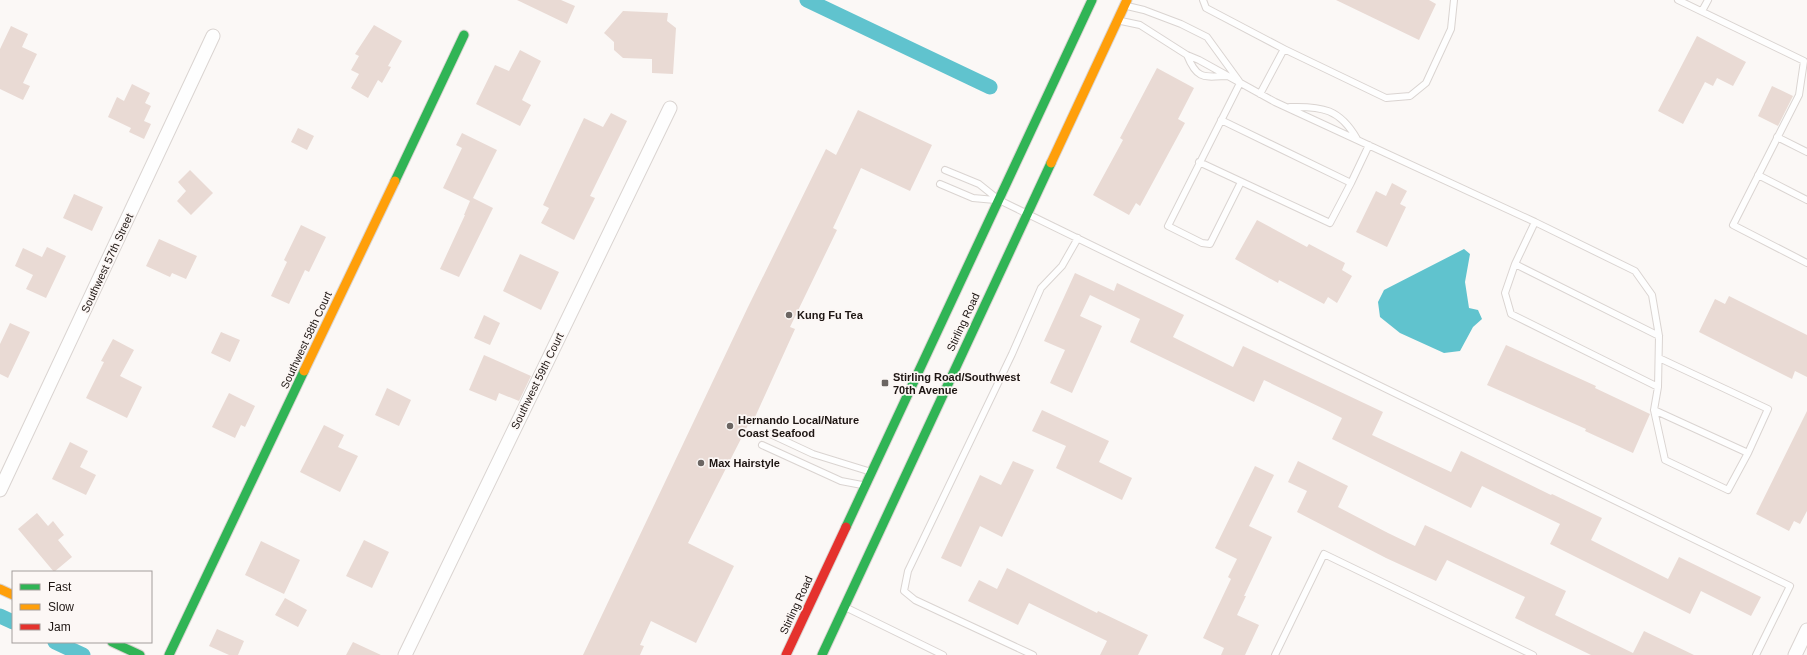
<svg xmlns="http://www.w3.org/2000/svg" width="1807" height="655" font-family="Arial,sans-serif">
<rect width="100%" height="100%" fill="#fbf8f6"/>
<path fill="#60c3ce" d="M1464,249L1470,254L1465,282L1469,308L1478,310L1482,319L1473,327L1460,351L1444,353L1400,333L1380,317L1378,302L1384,290Z"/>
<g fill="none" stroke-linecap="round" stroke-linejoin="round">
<path stroke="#60c3ce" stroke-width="15" d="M807,0L990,87
M0,616L13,622
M55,642L83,655"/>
</g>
<path fill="#e9dad4" d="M517,0H561L575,6L567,24Z
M1336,0H1429L1436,4L1419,40Z
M623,11L668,13L667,21L676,28L673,74L652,73V59L623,58L614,50V42L604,33Z
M374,25L402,41L388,66L391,67L382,83L378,80L368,98L351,88L359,74L351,70L359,56L355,54Z
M11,26L28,34L22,47L37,54L23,83L30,86L23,100L0,89V49Z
M1697,36L1746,62L1733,86L1717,78L1713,86L1705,82L1683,124L1658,111Z
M520,50L541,61L522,100L531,105L520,126L476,104L495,65L509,71Z
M1157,68L1194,88L1178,119L1185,123L1140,206L1136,203L1129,215L1093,195L1123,140L1120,138Z
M132,84L150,93L145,103L151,106L144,121L151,124L144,139L129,132L131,128L108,117L117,97L124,101Z
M1772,86L1793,96L1778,126L1758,116Z
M858,110L932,145L910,191L861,168L833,228L837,230L790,327L795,329L751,426L748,425L688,543L734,566L696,643L651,621L640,645L644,646L640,655H583L748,307L826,149L836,155Z
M611,113L627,121L590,196L595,198L574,240L541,223L549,208L543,205L584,118L603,127Z
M298,128L314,136L307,150L291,142Z
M462,133L497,150L473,198L493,208L459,277L440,269L465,215H464L470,201L443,188L462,148L456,145Z
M190,170L213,193L191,215L177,201L186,191L178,182Z
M1392,183L1407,191L1400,204L1406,207L1387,247L1356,232L1376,191L1386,196Z
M74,194L103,207L92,231L63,218Z
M1257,220L1307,247L1309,244L1345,263L1342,270L1352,276L1337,303L1328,297L1324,304L1279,280L1278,283L1235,259Z
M301,225L326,237L309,272L305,270L289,304L271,296L287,262L284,260Z
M159,239L197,256L186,279L172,273L170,277L146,266Z
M47,247L66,256L46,298L26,289L33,275L15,266L23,248L42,257Z
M520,254L559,272L541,310L503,291Z
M1075,273L1114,291L1117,283L1184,315L1173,337L1233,367L1243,346L1383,412L1372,435L1451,472L1461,451L1551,495L1552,494L1602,518L1591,540L1668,579L1679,557L1761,597L1751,616L1701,591L1690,614L1550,544L1560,524L1482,486L1471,508L1332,439L1342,418L1324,409L1264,380L1254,402L1130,342L1140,319L1090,295L1080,316L1102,326L1072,393L1050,383L1065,350L1044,341Z
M1729,296L1807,335V377L1795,371L1792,379L1699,332L1715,299L1725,304Z
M484,315L500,323L490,345L474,338Z
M10,323L30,332L8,378L0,374V344Z
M221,332L240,340L230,362L211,353Z
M113,339L134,350L120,376L142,387L127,418L86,398L104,362L101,361Z
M1506,345L1596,386L1595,388L1650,414L1633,453L1585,431L1586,429L1487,385Z
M484,355L531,376L519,401L499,393L496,401L469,390Z
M387,388L411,400L399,426L375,415Z
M229,393L255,406L245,427L241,425L235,438L212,427Z
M1042,410L1109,441L1099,462L1132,478L1122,500L1056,468L1066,446L1032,431Z
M1807,411V511L1800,524L1794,521L1789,531L1756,514Z
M324,425L344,435L338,447L358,456L340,492L300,472Z
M70,442L88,451L80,467L96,475L86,495L52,479Z
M1013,461L1034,470L1002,537L980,526L961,567L941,558L980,475L1001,485Z
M1298,461L1348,486L1338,507L1388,533L1415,546L1425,525L1566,591L1555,615L1633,653L1644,631L1694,655H1591L1515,618L1525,597L1506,588L1447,560L1436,581L1386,558L1297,512L1307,491L1288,482Z
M1255,466L1274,475L1249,526L1272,537L1244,596H1246L1237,615L1259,625L1245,655H1221L1224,648L1203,638L1231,579L1228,577L1237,559L1215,548Z
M37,513L48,526L53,521L64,535L58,540L72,557L54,572L18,529Z
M364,540L389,552L372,588L346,576Z
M261,541L300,560L284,594L245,575Z
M1007,568L1097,613L1098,611L1148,635L1138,655H1100L1107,641L1029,603L1018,625L968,601L979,580L997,589Z
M285,598L307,610L298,627L275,615Z
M217,629L244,641L238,655H229L209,646Z
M353,642L381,655H346Z"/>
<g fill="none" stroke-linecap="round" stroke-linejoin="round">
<defs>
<path id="lane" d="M1203,0L1206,8L1284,49L1386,98L1410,96L1426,83L1451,29L1454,0
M1678,0L1804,61L1799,95L1733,225L1807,263
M1127,6L1144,10L1181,24L1207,37L1239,81
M1702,11L1708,0
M1121,21L1140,25L1187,55L1199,60L1275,102L1535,222L1635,271L1652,295L1659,336L1658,387
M1187,55C1197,80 1204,77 1227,76
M1240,83L1168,226L1202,243L1210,244L1241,182
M1260,94L1284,49
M1290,107C1322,106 1340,109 1357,139
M1777,137L1807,152
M1199,162L1330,223L1351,183L1221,120
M945,170L979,184L999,200L1790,586L1756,655
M1758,175L1807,200
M1351,183L1369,145
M940,184L973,198L995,200
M1535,222L1515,264L1505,293L1511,314L1658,387L1654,410L1665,460L1728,490L1748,453L1768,409L1659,358
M1515,264L1659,336
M1654,410L1748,453
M768,433L813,454L868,471
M762,445L841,481L862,485
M847,608L943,655
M1033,655L915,600L904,591L908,571L1012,354L1041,288L1062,266L1078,238
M1275,655L1324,554L1533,655"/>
<path id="street" d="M0,490L213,36
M405,655L670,108
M1795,655L1807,630"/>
<path id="fast" d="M395,181L464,35
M846,527L1092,0
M112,642L140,655
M169,655L304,371
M822,655L1051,163"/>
<path id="slow" d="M1051,163L1127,0
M304,371L395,181
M0,589L13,595"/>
<path id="jam" d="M786,655L846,527"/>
</defs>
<use href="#lane" stroke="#dad4d1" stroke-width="8"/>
<use href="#street" stroke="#dad4d1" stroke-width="15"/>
<use href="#fast" stroke="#dad4d1" stroke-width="11"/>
<use href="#slow" stroke="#dad4d1" stroke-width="11"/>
<use href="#jam" stroke="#dad4d1" stroke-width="11"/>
<use href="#lane" stroke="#fefefe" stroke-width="6"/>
<use href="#street" stroke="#fefefe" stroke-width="13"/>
<use href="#fast" stroke="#30b455" stroke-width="9"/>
<use href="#slow" stroke="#ff9f0a" stroke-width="9"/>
<use href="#jam" stroke="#e5322d" stroke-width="9"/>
</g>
<g fill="#6b6562" stroke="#fcf7f5" stroke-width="1.5">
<circle cx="789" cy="315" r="4"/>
<rect x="881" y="379" width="8" height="8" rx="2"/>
<circle cx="730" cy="426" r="4"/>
<circle cx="701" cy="463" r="4"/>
</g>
<g text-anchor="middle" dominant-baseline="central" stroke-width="3.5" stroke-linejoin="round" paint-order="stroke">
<g font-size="11" fill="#1e1613" stroke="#fcf7f5">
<text transform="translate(107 263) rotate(-65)">Southwest 57th Street</text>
<text transform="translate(963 322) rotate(-65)">Stirling Road</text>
<text transform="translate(306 340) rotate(-65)">Southwest 58th Court</text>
<text transform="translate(537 381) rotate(-64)">Southwest 59th Court</text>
<text transform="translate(796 605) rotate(-65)">Stirling Road</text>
</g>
<g font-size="11" font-weight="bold" fill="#1e1613" stroke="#fcf7f5" text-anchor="start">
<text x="797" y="315">Kung Fu Tea</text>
<text x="893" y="377">Stirling Road/Southwest<tspan x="893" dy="13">70th Avenue</tspan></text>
<text x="738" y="420">Hernando Local/Nature<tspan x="738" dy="13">Coast Seafood</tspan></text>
<text x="709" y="463">Max Hairstyle</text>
</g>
</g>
<rect x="12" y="571" width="140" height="72" fill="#fcf7f5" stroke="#a39d9b"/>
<rect x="20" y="584" width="20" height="6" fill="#30b455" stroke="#a39d9b"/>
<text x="48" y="591" font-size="12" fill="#1e1613">Fast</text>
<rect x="20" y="604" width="20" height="6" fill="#ff9f0a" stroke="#a39d9b"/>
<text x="48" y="611" font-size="12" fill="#1e1613">Slow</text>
<rect x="20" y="624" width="20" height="6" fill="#e5322d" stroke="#a39d9b"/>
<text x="48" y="631" font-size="12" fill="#1e1613">Jam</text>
</svg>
